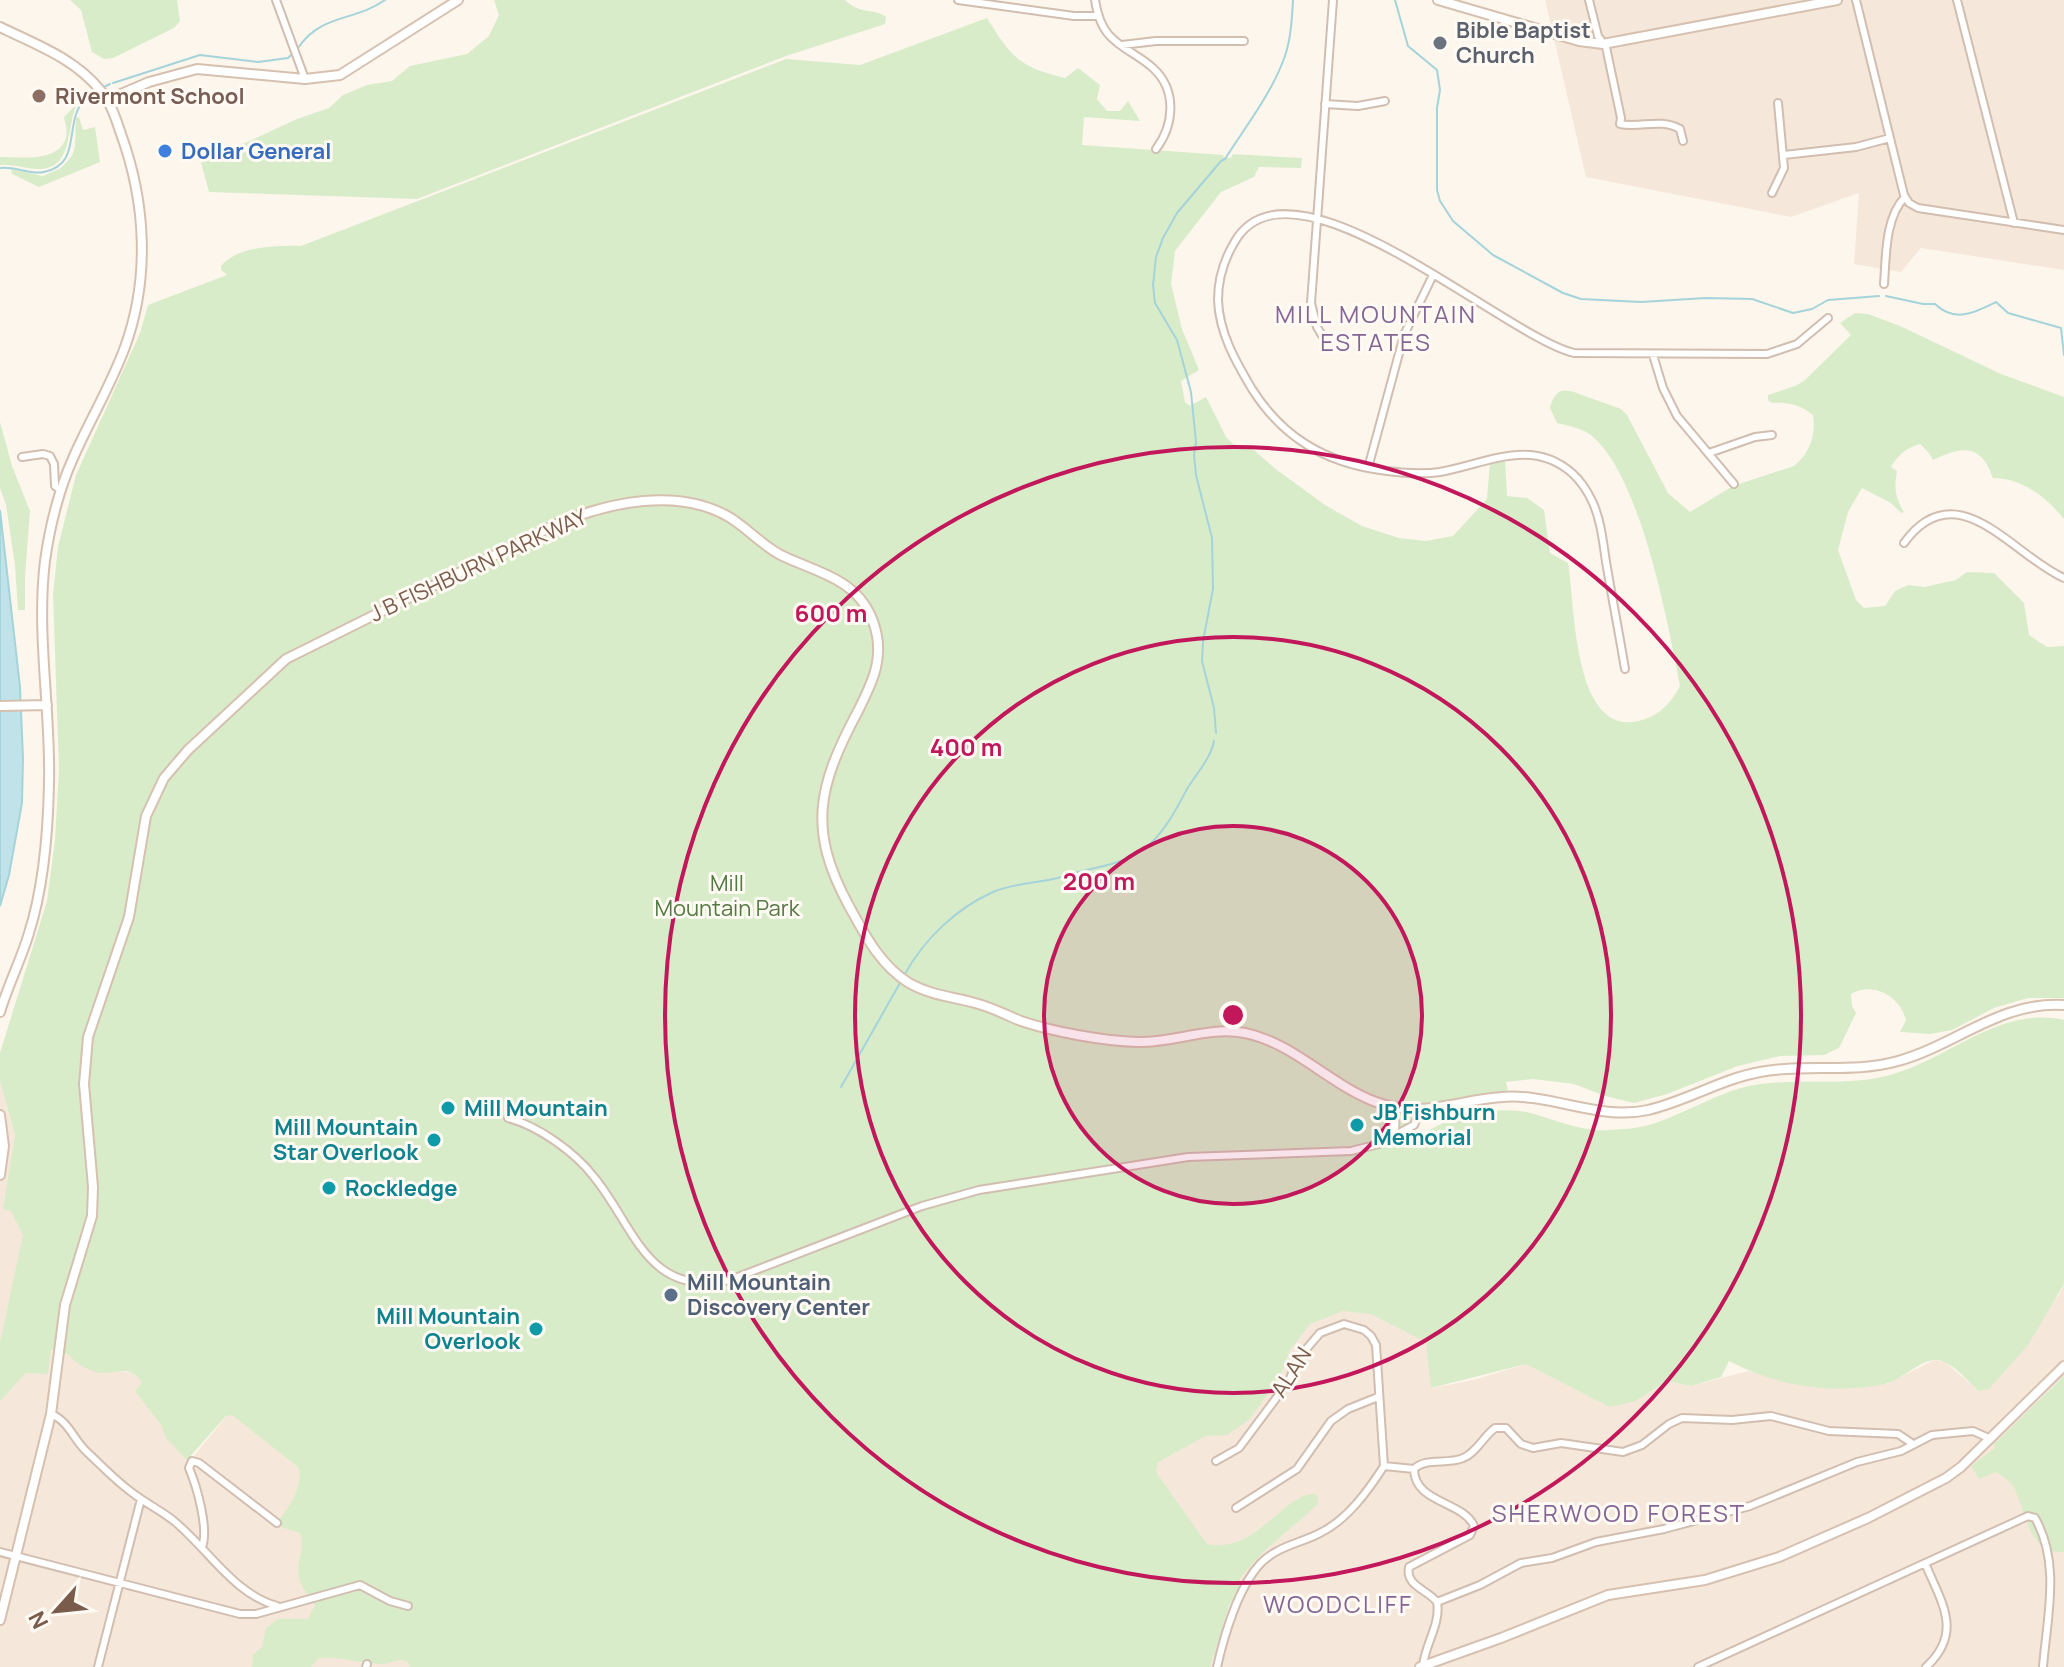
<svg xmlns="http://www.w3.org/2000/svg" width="2064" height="1667" font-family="Manrope,sans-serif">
<rect width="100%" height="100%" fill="#fdf6ec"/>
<path fill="#f5e8da" d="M1545,0H2064V270L1921,248L1901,272L1854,264L1859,193L1791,217L1586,177Z
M0,1081L15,1135L11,1165L33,1218L6,1336L115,1370L147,1375L187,1460L192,1458L230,1412L312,1478L276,1525L304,1533L467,1667H0Z
M1364,1276L1426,1342L1432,1388L1473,1380L1526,1364L1636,1401L1667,1381L1691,1386L1748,1371L1788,1383L1887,1384L1934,1360L1945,1362L1979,1391L2058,1296L2064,1284V1376L2038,1400L2064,1504V1667H1210L1219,1634L1241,1583L1110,1449Z"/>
<path fill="#d8ecc9" d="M70,0H177L180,21L174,28L113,58L104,59L92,52L81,10Z
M494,0H845C862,16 872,7 886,17L885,24L786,56L417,199L209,192L200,159L243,144L297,119L329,108L343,95L367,85L392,81L410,66L467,54L489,36L499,15Z
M987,18C1012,58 1019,67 1065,78L1078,68L1100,85L1097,99L1107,111H1120L1128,101L1140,121L1084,117L1082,145L1224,155L1223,157L1231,158L1233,154L1302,158L1301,168L1259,167L1254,177L1221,192L1175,251L1171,284L1182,329L1199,370L1181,381L1185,402L1190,406L1206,397L1226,437L1235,446L1248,445L1277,470L1325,505L1362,526L1399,538L1426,541L1453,536L1487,499L1490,462L1505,458L1507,496L1527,498L1544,510L1550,553L1568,563C1575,600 1572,729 1633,722C1656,719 1670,705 1680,686C1668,623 1641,477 1592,436C1583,428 1568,426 1557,423L1550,408C1557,381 1572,392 1590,398C1601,402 1611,405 1621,409L1627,415L1668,493L1690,512L1733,486L1794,466C1810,453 1816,435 1813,415C1800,405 1789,402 1772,403L1768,400V395L1795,386L1804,381L1851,335L1840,323L1855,313L1868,314L1900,326L2001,374L2064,397V519C2046,497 2022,478 1993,478C1981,443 1962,446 1933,460L1929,453L1920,444C1906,448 1898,455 1891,467L1897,471C1894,488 1895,497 1904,512L1901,513L1891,503L1862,488L1848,512L1838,550L1856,600L1864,608L1885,606L1895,591L1908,585L1924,587L1956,580L1967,572L1994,573L2024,603L2029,635L2047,647L2064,646V998H2028L1994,1008L1952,1030L1930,1034L1900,1032L1906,1020C1900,997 1874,981 1851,994L1852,1006L1856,1013L1839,1048L1824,1055L1780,1056L1738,1066L1667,1094L1634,1103L1605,1096L1574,1084L1533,1079L1506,1082L1509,1095L1420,1110L1410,1139C1423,1135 1435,1126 1448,1121C1470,1113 1503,1107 1526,1112C1553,1118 1582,1133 1609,1130C1619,1129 1630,1129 1640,1127C1679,1119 1714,1092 1754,1085C1797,1078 1839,1086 1882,1077C1945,1064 1996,1005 2064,1020V1284L2028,1345L1989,1389L1979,1391C1968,1382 1950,1358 1934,1360C1917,1362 1902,1380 1885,1384C1833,1395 1775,1386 1729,1361L1721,1377L1691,1386L1667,1381L1636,1401L1610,1407L1526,1364L1431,1388L1426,1342L1371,1314L1343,1311L1310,1324L1290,1350L1280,1377L1249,1420L1227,1435L1206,1436L1158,1462L1156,1472L1207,1544C1255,1555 1285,1492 1315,1494L1318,1498V1504C1291,1529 1261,1550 1239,1580L1241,1583L1229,1606L1210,1667H410L407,1661C397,1658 392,1663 383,1664C361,1664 340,1656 319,1658L311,1667H252L253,1655L262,1647L266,1628L278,1619H308L315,1605C310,1598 303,1589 300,1581C294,1566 306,1550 300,1533L275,1525C287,1511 305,1486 298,1467L232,1415L226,1416L187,1460L166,1438L161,1425L135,1391L142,1382C130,1366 121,1372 105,1373C94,1374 76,1364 69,1355L51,1350L48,1374L26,1373L0,1401V1343L23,1235L11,1211L3,1209L15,1135L0,1081V1053L47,901L55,840L59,769L53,594L58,547L76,475L140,333L148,305L227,275L221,270V266C237,246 277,245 301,246L786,59L860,65Z
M77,104C66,126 74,170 38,169C25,169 13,164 0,165V157C19,157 60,163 66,137C68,131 65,123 64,117Z
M79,117L83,130L95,127L100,162L39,187L12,174L11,169L43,176L61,168L72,156L75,146L76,118Z
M0,422L12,466L30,511L25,576V610H18L15,565L6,505L0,488Z
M2064,1376V1552C2028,1555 2027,1512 2014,1488C2011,1481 2002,1476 1996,1472L1979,1479L1971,1466L1995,1448L1994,1444Z"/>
<path fill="#bfe3e8" stroke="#a5d3da" stroke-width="2" d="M0,510L20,687L23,758L22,803L9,875L0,906Z"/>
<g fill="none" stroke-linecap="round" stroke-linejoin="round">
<path stroke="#a5d3da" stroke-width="2" d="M1395,0L1408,46L1437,70L1440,90L1437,108V190L1440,201L1453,221L1493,255L1563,293L1581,299L1641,302L1706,298L1752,299L1793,313L1812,309L1828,300L1879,296
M298,48C322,13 354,22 385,0
M113,83L200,55L258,62L288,58L293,53
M104,87L110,84
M0,168C14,166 31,175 44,172C87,163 58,117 92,92
M1886,296L1923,304H1935C1955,323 1974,313 1996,302L2008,313L2061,328L2064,355
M1216,733L1214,708L1202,661L1203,641L1213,589L1212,538L1196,475L1194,455L1196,442L1191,392L1177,340L1155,303L1153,285L1156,257L1163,238L1177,213L1221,161L1225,159C1246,126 1272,93 1285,56C1291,38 1292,18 1293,0
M905,974C924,939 957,908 993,892C1012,884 1034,883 1053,879C1063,877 1073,873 1082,871C1106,866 1131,861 1150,844C1166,829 1177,808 1187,789C1196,774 1211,758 1214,741
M841,1087L900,983"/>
<defs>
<path id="street" d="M276,0L305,79
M958,0L1074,16H1098
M1095,0C1097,13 1100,25 1109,35C1121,49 1141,56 1154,69C1177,91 1174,125 1156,149
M1589,0L1598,36L1606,47L1621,118L1620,124C1641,128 1660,118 1680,129L1683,141
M1856,0L1904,195L1909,203L1918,208L2064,230
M1957,0L2014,223
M1122,45L1156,41H1244
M1325,104L1358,106L1385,101
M1784,155L1856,147L1890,138
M1772,193L1784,168L1778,103
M1884,284C1886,257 1885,217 1905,197
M1329,347L1317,327L1311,303L1333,0
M1653,355L1663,388L1677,416L1734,484
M1709,453L1755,437L1772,435
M22,457L43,454L50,456L54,464L55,486L61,490
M1368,468L1404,335L1433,275
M1904,543C1957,470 2013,556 2064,578
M1625,669C1619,633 1612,597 1606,562C1603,542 1601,521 1593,503C1588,492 1581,481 1572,473C1531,437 1486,464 1440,472C1420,475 1401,473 1380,470C1325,462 1283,438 1252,389C1236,362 1219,333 1218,300C1218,280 1224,260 1234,243C1289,142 1503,336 1574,353L1767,354L1797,344L1828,318
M508,1118C538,1126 575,1152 594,1177C635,1227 647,1298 730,1280L922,1206L979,1190L1188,1157L1351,1151L1379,1144L1414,1125L1420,1111
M51,1414C69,1421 74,1441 88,1453C103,1467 117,1482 134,1494C147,1504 162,1511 174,1521C208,1549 234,1594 277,1606
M1216,1461L1239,1448L1289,1381L1297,1360L1320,1333L1344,1324L1364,1330L1371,1336L1376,1345L1384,1466
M1384,1466L1414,1469
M1414,1469C1426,1457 1447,1465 1463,1458C1476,1453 1483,1437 1495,1428H1506L1521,1444L1533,1448L1561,1443L1623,1452L1642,1445L1669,1424L1682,1418L1732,1420L1771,1416L1829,1431L1898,1434L1913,1444
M1414,1469C1414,1503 1463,1501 1474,1526L1470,1535L1409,1567C1405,1586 1427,1589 1437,1602
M1236,1508L1297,1469L1331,1421L1348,1409L1378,1397
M202,1547C209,1529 197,1487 189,1468L192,1461L199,1463L277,1523
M0,1552L240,1614H256L360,1585L390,1601L408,1606
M1925,1563C1941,1602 1964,1632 1926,1667
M1437,1602L1480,1585L1521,1563L1552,1558L1596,1542L1664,1529L1750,1506L1857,1462L1901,1451L1932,1435L1973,1431L1991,1439
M1423,1666C1425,1644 1441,1624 1437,1602
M98,1667L141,1499
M366,1667L367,1664
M1217,1667C1224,1636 1238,1588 1260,1564C1277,1546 1299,1544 1320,1533C1347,1520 1368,1491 1384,1466
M1698,1667L2028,1516L2035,1518C2061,1564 2047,1616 2043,1667"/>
<path id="secondary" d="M1438,0L1579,41L1603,44L1837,0
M0,27C37,45 74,58 101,91C111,103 116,119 121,134C146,203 150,278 125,347C111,385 90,420 74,456C59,489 50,525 45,561C36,634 51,710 49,784C48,833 44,886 29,933C21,960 8,985 0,1012
M107,100L149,82L197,69L305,79L340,75L458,0
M0,706L47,705
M1390,1107C1396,1118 1396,1127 1391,1138
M0,1115L4,1146L0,1175
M0,1620L51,1414L65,1305L92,1216L93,1187L84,1084L88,1037L129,917L146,816L164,778L188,750L286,659L557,524C609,502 678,487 729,517C749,529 764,548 785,557C827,576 867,583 877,636C882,664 870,687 858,711C818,786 807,829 849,906C865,935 880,965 909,983C930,995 953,997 975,1003C991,1007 1006,1015 1021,1021C1054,1032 1103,1041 1138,1042C1175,1043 1208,1026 1245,1033C1294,1043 1330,1085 1376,1102C1420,1119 1457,1100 1502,1097C1551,1093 1599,1121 1648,1110C1687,1101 1721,1079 1760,1072C1806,1063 1853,1074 1898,1061C1956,1045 2000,1001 2064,1005
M1420,1667L1501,1638L1608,1595L1705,1580L1779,1557L1868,1518L1946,1478L1961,1467L2064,1366"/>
</defs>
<use href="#street" stroke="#d1beb0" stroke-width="10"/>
<use href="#secondary" stroke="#d6c0b0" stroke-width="12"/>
<use href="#street" stroke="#fff" stroke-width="6"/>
<use href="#secondary" stroke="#fff" stroke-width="8"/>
</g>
<circle cx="1233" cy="1015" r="189" fill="#c2185b" fill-opacity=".12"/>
<g fill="none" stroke="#c2185b" stroke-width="4">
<circle cx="1233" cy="1015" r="189"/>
<circle cx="1233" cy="1015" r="378"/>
<circle cx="1233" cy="1015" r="568"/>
</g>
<circle fill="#6b7280" stroke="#fffaf3" stroke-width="3" cx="1440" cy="43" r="8"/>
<circle fill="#8d6e63" stroke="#fffaf3" stroke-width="3" cx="39" cy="96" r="8"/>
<circle fill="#3f7fe0" stroke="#fffaf3" stroke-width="3" cx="165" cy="151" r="8"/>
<g fill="#0f9aa8" stroke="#fffaf3" stroke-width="3">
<circle cx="448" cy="1108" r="8"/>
<circle cx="1357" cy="1125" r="8"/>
<circle cx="434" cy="1140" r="8"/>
<circle cx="329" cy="1188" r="8"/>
<circle cx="536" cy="1329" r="8"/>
</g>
<circle fill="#5c6f8a" stroke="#fffaf3" stroke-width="3" cx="671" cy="1295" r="8"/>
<g text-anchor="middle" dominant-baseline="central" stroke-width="6" stroke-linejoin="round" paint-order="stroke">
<g font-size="22" font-weight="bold" fill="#5b616d" stroke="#fffaf3" text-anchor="start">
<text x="1456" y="30">Bible Baptist<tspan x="1456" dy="25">Church</tspan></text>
</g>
<g font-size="22" font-weight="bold" fill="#785e54" stroke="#fffaf3" text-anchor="start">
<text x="55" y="96">Rivermont School</text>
</g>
<g font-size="22" font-weight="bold" fill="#366cbe" stroke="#fffaf3" text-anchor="start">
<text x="181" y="151">Dollar General</text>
</g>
<g font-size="22" fill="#7a5c4d" stroke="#fffaf3">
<text transform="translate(478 565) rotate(-25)">J B FISHBURN PARKWAY</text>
<text transform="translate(1291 1372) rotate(-57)">ALAN</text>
</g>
<g font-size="22" fill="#537a41" stroke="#fffaf3">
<text x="727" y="883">Mill<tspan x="727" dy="25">Mountain Park</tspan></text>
</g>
<g font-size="22" font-weight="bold" fill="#0d838f" stroke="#fffaf3" text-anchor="start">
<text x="464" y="1108">Mill Mountain</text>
<text x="1373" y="1112">JB Fishburn<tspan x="1373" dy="25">Memorial</tspan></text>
<text x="418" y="1127" text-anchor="end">Mill Mountain<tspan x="418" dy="25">Star Overlook</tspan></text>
<text x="345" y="1188">Rockledge</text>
<text x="520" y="1316" text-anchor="end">Mill Mountain<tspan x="520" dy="25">Overlook</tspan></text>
</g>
<g font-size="22" font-weight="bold" fill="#4e5e75" stroke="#fffaf3" text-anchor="start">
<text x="687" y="1282">Mill Mountain<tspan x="687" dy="25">Discovery Center</tspan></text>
</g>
<g font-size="24" letter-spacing="2" fill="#846695" stroke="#fffaf3">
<text x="1376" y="313">MILL MOUNTAIN<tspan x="1376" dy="28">ESTATES</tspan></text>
<text x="1619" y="1512">SHERWOOD FOREST</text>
<text x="1338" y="1603">WOODCLIFF</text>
</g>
</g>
<circle cx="1233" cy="1015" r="12" fill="#c2185b" stroke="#fffaf3" stroke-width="4"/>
<g font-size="24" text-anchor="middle" font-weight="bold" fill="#c2185b" stroke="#fffaf3" stroke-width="6" stroke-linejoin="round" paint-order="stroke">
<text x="831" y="622">600 m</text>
<text x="966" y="756">400 m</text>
<text x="1099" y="890">200 m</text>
</g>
<g transform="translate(56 1611) rotate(243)" stroke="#fffaf3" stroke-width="6" paint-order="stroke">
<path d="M0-6L14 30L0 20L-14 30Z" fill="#7a5c4d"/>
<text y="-12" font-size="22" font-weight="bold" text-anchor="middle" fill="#7a5c4d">N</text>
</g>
</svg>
